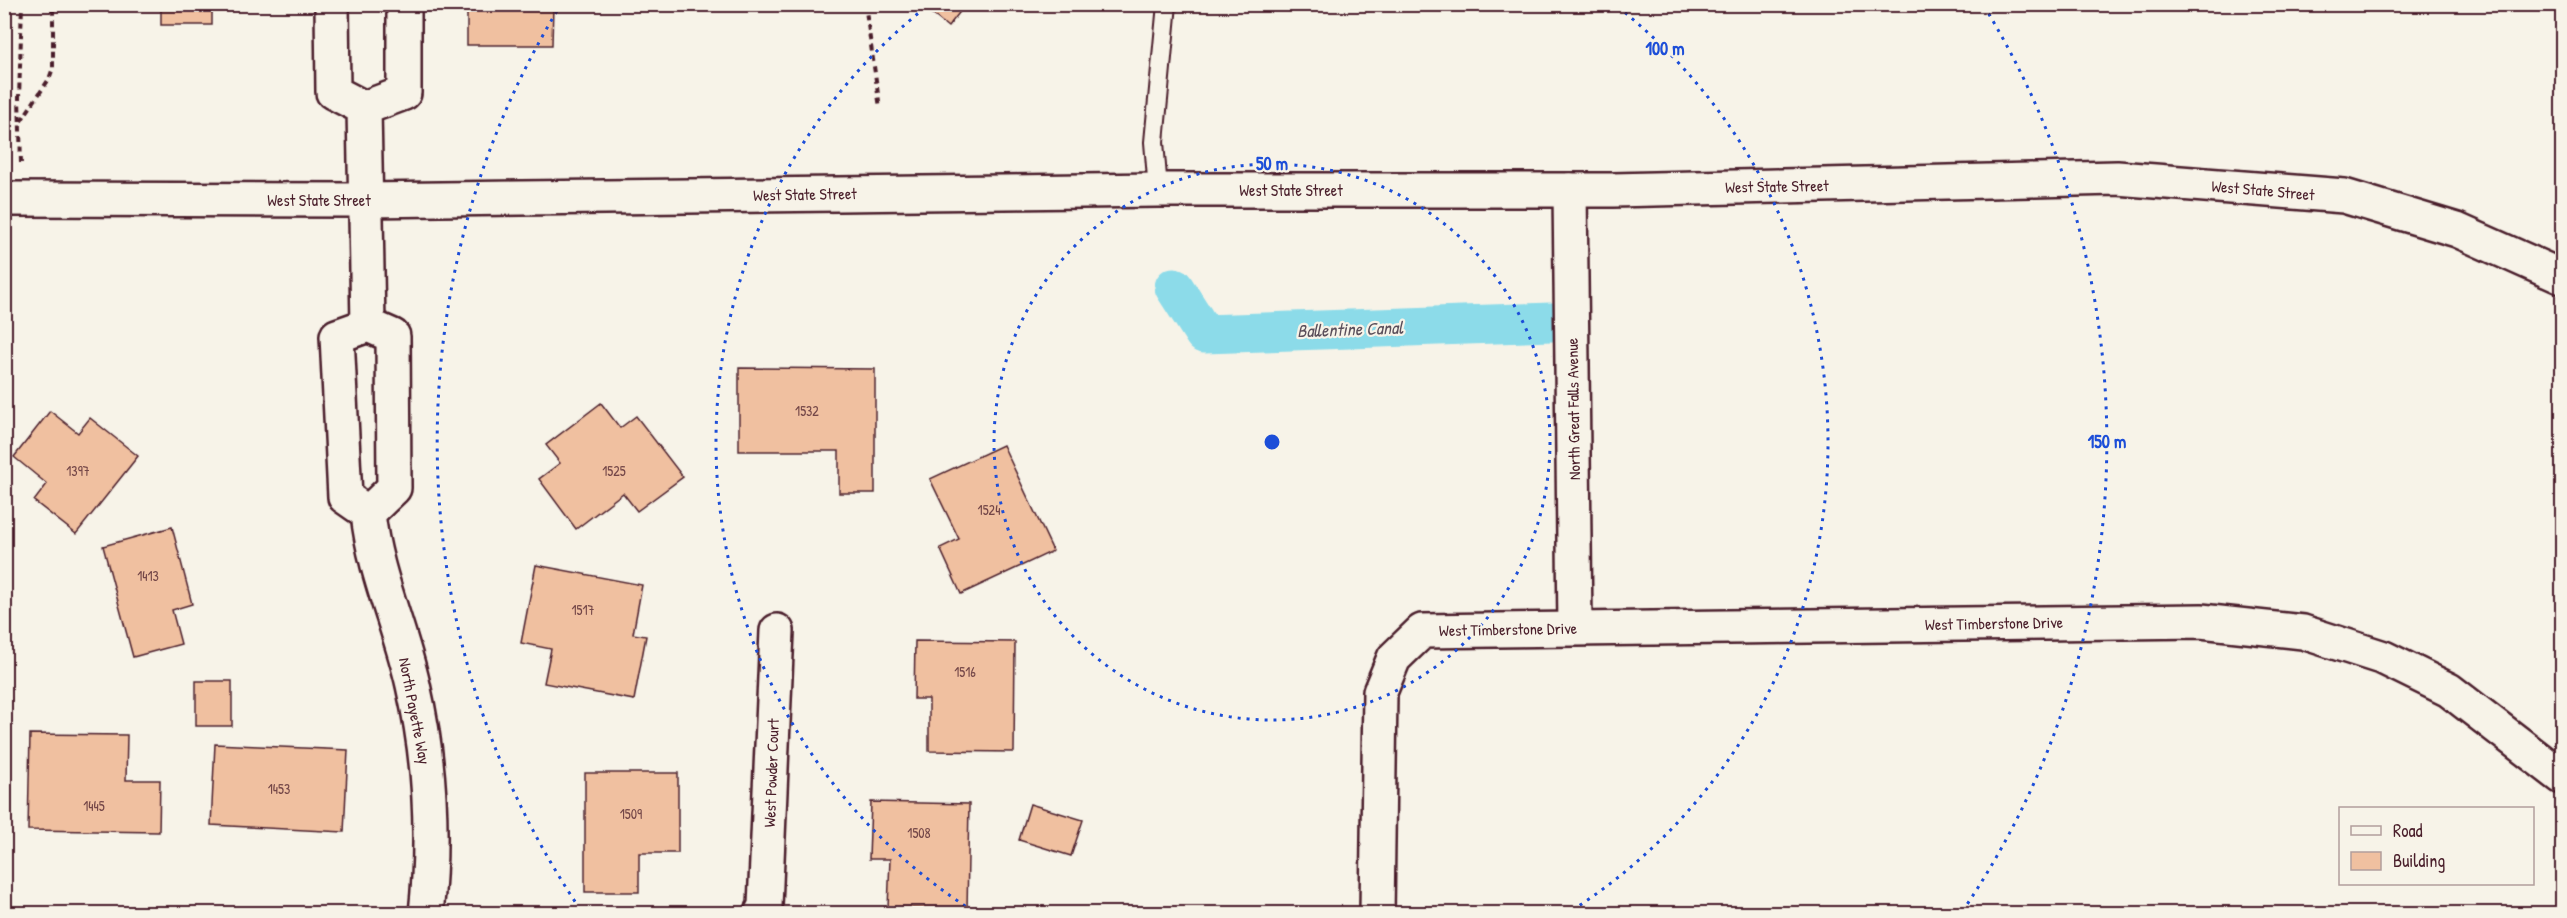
<svg xmlns="http://www.w3.org/2000/svg" width="2567" height="918" font-family="'Patrick Hand',sans-serif">
<rect width="100%" height="100%" fill="#f7f3e8"/>
<filter id="ink" filterUnits="userSpaceOnUse"><feTurbulence type="fractalNoise" baseFrequency=".0167" numOctaves="2"/><feDisplacementMap in="SourceGraphic" scale="12" xChannelSelector="R" yChannelSelector="G"/><feConvolveMatrix kernelMatrix="1 2 1 2 8 2 1 2 1" color-interpolation-filters="sRGB"/></filter>
<g filter="url(#ink)">
<g fill="none" stroke-linecap="round" stroke-linejoin="round">
<path stroke="#8cdbe9" stroke-width="39" d="M1174,287L1204,334L1551,322"/>
</g>
<path fill="#f0c0a0" stroke="#4a1f2b" stroke-width="1.5" d="M161,4H212V25H161Z
M467,4H553L552,45H467Z
M920,4H966L948,27Z
M739,368L875,369V493H839V451H739Z
M601,403L620,428L636,416L683,477L637,511L623,493L576,529L539,479L560,463L546,445Z
M50,411L78,433L90,418L138,456L76,534L34,501L47,484L14,457Z
M1003,445L1053,551L961,594L940,548L959,539L930,479Z
M172,527L192,604L172,610L181,644L133,657L103,546Z
M536,565L642,585L633,634L646,636L634,700L544,683L551,649L521,643Z
M915,641L1015,642L1014,752L929,751V699H914Z
M196,681H232V726H196Z
M30,734L127,735L126,780H160L159,832L28,830Z
M215,744L348,750L344,832L211,825Z
M585,773H678V853H639V892H585Z
M871,802L969,804L967,909L888,908L890,859H869Z
M1030,804L1083,820L1071,856L1019,840Z"/>
<g fill="none" stroke-linecap="round" stroke-linejoin="round">
<defs>
<path id="service" d="M1158,190L1154,142L1167,4"/>
<path id="minor" d="M332,4L333,92L364,108L404,93V4
M364,108L368,325
M1570,190L1575,628
M368,325L393,336L394,488L368,513L345,497L337,336Z
M368,513C374,572 400,627 413,685C430,759 434,838 426,914
M761,914L765,906L777,631
M1377,914L1380,692L1394,658L1422,631L2201,621L2303,632L2384,658L2449,690L2562,777"/>
<path id="secondary" d="M4,199L366,200L1158,190H1613L2117,178L2344,196L2457,230L2562,277"/>
</defs>
<use href="#service" stroke="#4a1f2b" stroke-width="22"/>
<use href="#minor" stroke="#4a1f2b" stroke-width="38"/>
<use href="#secondary" stroke="#4a1f2b" stroke-width="38"/>
<path stroke="#4a1f2b" stroke-width="4" stroke-dasharray="6 4.5" stroke-linecap="butt" d="M865,4L880,108
M21,121L49,79L53,68V4
M21,163L19,98L22,4"/>
<use href="#service" stroke="#f7f3e8" stroke-width="18"/>
<use href="#minor" stroke="#f7f3e8" stroke-width="33"/>
<use href="#secondary" stroke="#f7f3e8" stroke-width="33"/>
</g>
</g>
<g fill="none" stroke="#1d4ed8" stroke-width="3" stroke-dasharray="3 6">
<circle cx="1272" cy="442" r="278"/>
<path d="M973 911A556 556 0 0 1 926 7M1618 7A556 556 0 0 1 1571 911"/>
<path d="M580 909A835 835 0 0 1 560 6M1984 6A835 835 0 0 1 1964 909"/>
</g>
<g text-anchor="middle" dominant-baseline="central" stroke-width="4.5" stroke-linejoin="round" paint-order="stroke">
<g font-size="14" fill="#744748">
<text x="807" y="410">1532</text>
<text x="78" y="470">1397</text>
<text x="614" y="470">1525</text>
<text x="989" y="509">1524</text>
<text x="148" y="575">1413</text>
<text x="583" y="609">1517</text>
<text x="965" y="671">1516</text>
<text x="279" y="788">1453</text>
<text x="94" y="805">1445</text>
<text x="631" y="813">1509</text>
<text x="919" y="832">1508</text>
</g>
<g font-size="16" fill="#4a1f2b" stroke="#f7f3e8">
<text transform="translate(1777 186) rotate(-1)">West State Street</text>
<text x="1291" y="190">West State Street</text>
<text transform="translate(2263 190) rotate(5)">West State Street</text>
<text transform="translate(805 194) rotate(-1)">West State Street</text>
<text x="319" y="200">West State Street</text>
<text transform="translate(1573 409) rotate(-91)">North Great Falls Avenue</text>
<text transform="translate(1994 623) rotate(-1)">West Timberstone Drive</text>
<text transform="translate(1508 629) rotate(-1)">West Timberstone Drive</text>
<text transform="translate(415 711) rotate(79)">North Payette Way</text>
<text transform="translate(771 773) rotate(-88)">West Powder Court</text>
</g>
<g font-size="18" font-style="italic" fill="#5a4e5a" stroke="#f7f3e8">
<text transform="translate(1350 329) rotate(-2)">Ballentine Canal</text>
</g>
</g>
<circle cx="1272" cy="442" r="9" fill="#1d4ed8" stroke="#f7f3e8" stroke-width="3"/>
<g font-size="18" text-anchor="middle" font-weight="bold" fill="#1d4ed8" stroke="#f7f3e8" stroke-width="4.5" stroke-linejoin="round" paint-order="stroke">
<text x="1665" y="55">100 m</text>
<text x="1272" y="170">50 m</text>
<text x="2107" y="448">150 m</text>
</g>
<rect width="2567" height="918" fill="none" stroke="#f7f3e8" stroke-width="24"/>
<rect x="12" y="12" width="2543" height="894" fill="none" stroke="#4a1f2b" stroke-width="2" filter="url(#ink)"/>
<rect x="2339" y="807" width="195" height="78" fill="#f7f3e8" stroke="#b29e9c" stroke-width="1.5"/>
<rect x="2351" y="826" width="30" height="9" fill="#f7f3e8" stroke="#b29e9c" stroke-width="1.5"/>
<text x="2393" y="837" font-size="18" fill="#4a1f2b">Road</text>
<rect x="2351" y="852" width="30" height="18" fill="#f0c0a0" stroke="#b29e9c" stroke-width="1.5"/>
<text x="2393" y="867" font-size="18" fill="#4a1f2b">Building</text>
</svg>
